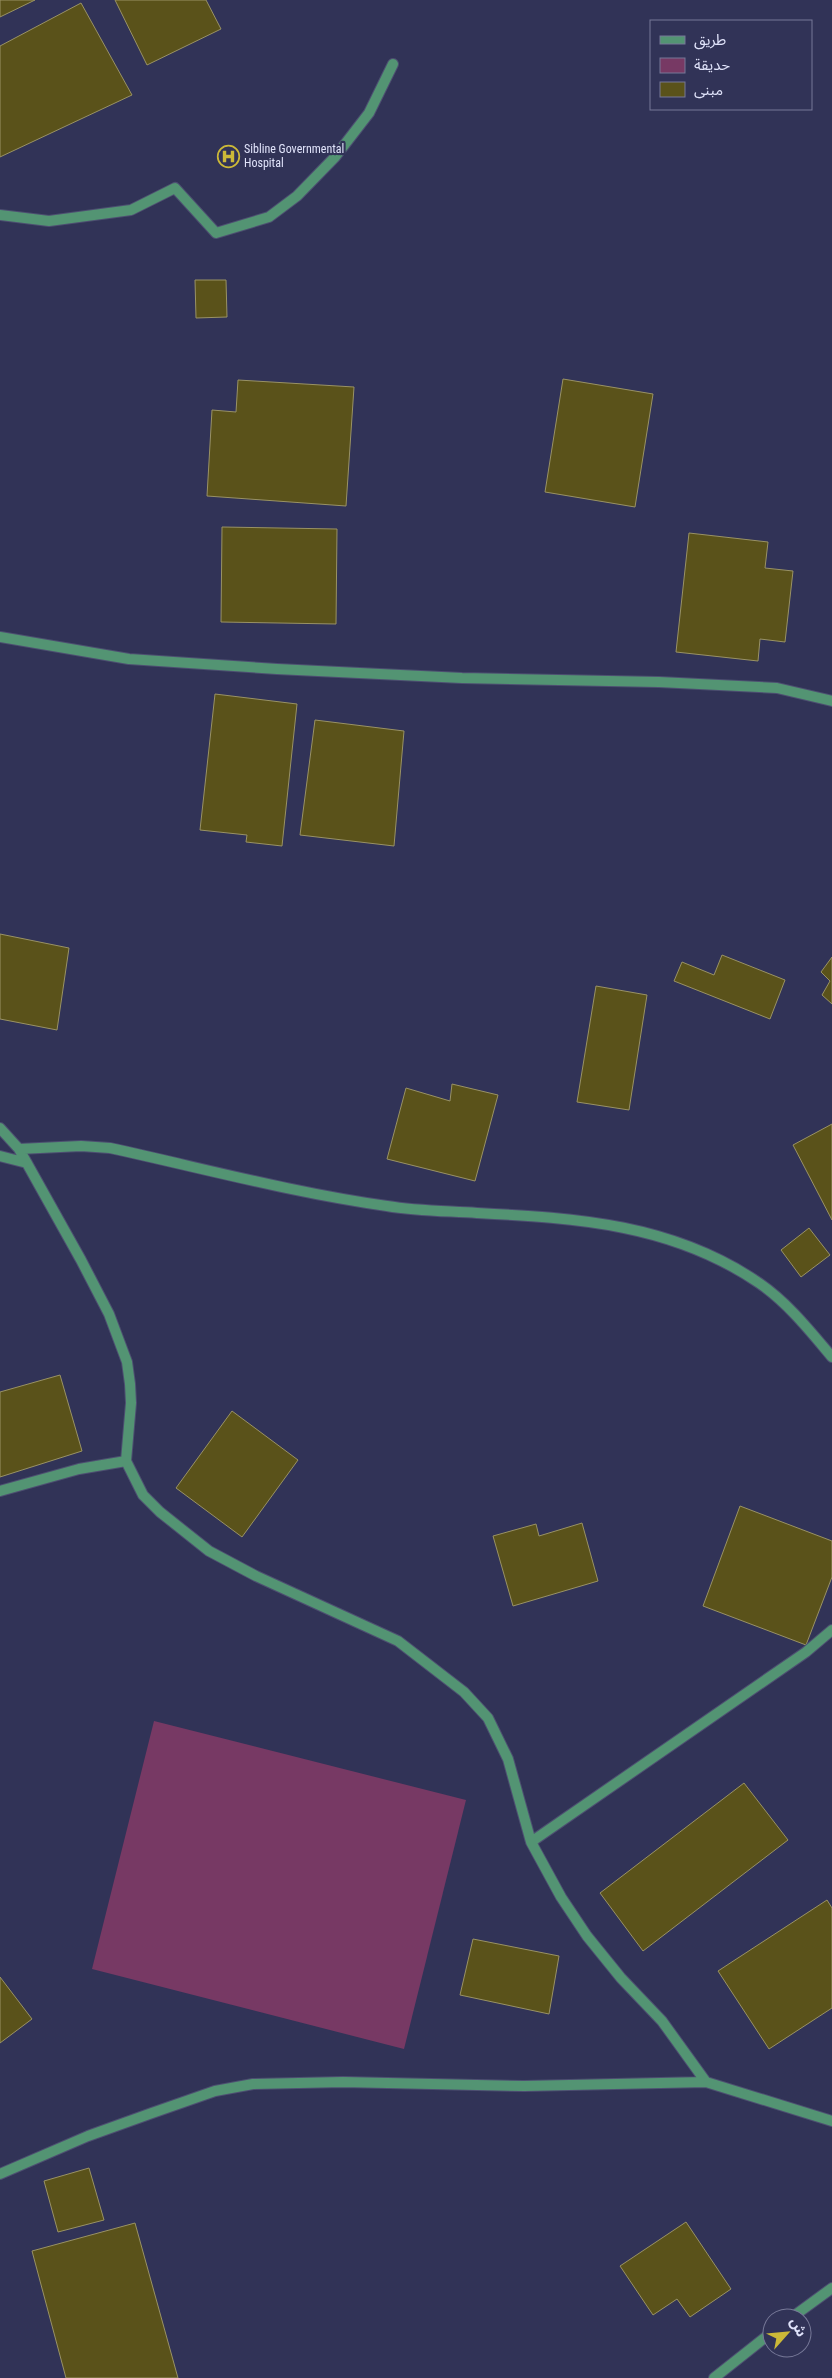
<svg xmlns="http://www.w3.org/2000/svg" width="832" height="2378" font-family="'Roboto Condensed','Noto Sans Arabic',sans-serif">
<rect width="100%" height="100%" fill="#313357"/>
<path fill="#773964" d="M154,1721L466,1800L404,2049L92,1969Z"/>
<path fill="#5a521a" stroke="#999265" d="M0,0H35L0,17Z
M115,0H206L221,29L147,65Z
M81,3L132,95L0,157V46Z
M195,280H226L227,317L196,318Z
M563,379L653,394L635,507L545,492Z
M238,380L354,387L346,506L207,496L212,410L236,412Z
M222,527L337,529L336,624L221,622Z
M689,533L768,542L765,568L793,571L785,642L760,639L758,661L676,652Z
M215,694L297,704L282,846L246,842L247,835L200,830Z
M315,720L404,731L394,846L300,835Z
M0,934L69,948L57,1030L0,1019Z
M722,955L785,980L770,1019L674,981L682,962L714,975Z
M832,957V1004L822,995L830,981L821,972Z
M596,986L647,995L629,1110L577,1102Z
M452,1084L498,1095L475,1181L387,1159L406,1088L450,1101Z
M832,1124V1220L793,1145Z
M809,1228L830,1255L801,1277L781,1250Z
M60,1375L82,1451L0,1477V1392Z
M232,1411L298,1460L242,1537L176,1488Z
M740,1506L832,1541V1577L806,1645L703,1606Z
M582,1523L598,1581L513,1606L493,1536L536,1524L539,1536Z
M744,1783L788,1840L643,1951L600,1893Z
M827,1900L832,1908V2008L769,2049L718,1971Z
M473,1939L559,1956L549,2014L460,1995Z
M0,1977L32,2019L0,2043Z
M89,2168L104,2220L58,2232L44,2181Z
M686,2222L731,2289L690,2317L677,2299L653,2315L620,2266Z
M135,2223L178,2378H66L32,2251Z"/>
<g fill="none" stroke-linecap="round" stroke-linejoin="round">
<defs>
<path id="minor" d="M0,215L49,221L131,210L175,188L216,233L269,217L297,196L335,157L369,113L393,64
M0,637L129,659L277,669L462,678L659,682L777,688L832,701
M0,1128L19,1149L81,1260L109,1314L127,1362L130,1384L131,1403L126,1461L143,1495L160,1512L209,1551L256,1576L398,1641L464,1692L488,1718L508,1759L531,1842L561,1897L587,1936L621,1978L662,2021L706,2082
M19,1149L81,1146L110,1148C202,1168 294,1193 387,1206C417,1211 447,1211 477,1213C577,1218 673,1224 759,1283C788,1303 810,1331 832,1357
M0,1156L27,1163
M0,1491L79,1469L126,1461
M531,1842L806,1652L832,1630
M0,2174L88,2136L152,2113L215,2091L253,2084L343,2082L524,2086L706,2082L832,2121"/>
<path id="tertiary" d="M791,2318L832,2288
M714,2378L772,2332"/>
</defs>
<use href="#minor" stroke="#4d4f71" stroke-width="12"/>
<use href="#tertiary" stroke="#4d4f71" stroke-width="12"/>
<use href="#minor" stroke="#539473" stroke-width="10"/>
<use href="#tertiary" stroke="#539473" stroke-width="10"/>
</g>
<defs>
<symbol id="hospital-ring" viewBox="-11 -11 22 22"><circle r="9.5" fill="#313357" stroke="#ccb938" stroke-width="1.5"/><path d="M-5-5h3v3.5h4V-5h3V5h-3V1.5h-4V5h-3Z" fill="#ccb938"/></symbol>
</defs>
<g fill-rule="evenodd">
<use href="#hospital-ring" x="216" y="144" width="25" height="25"/>
</g>
<g text-anchor="middle" dominant-baseline="central" stroke-width="4.5" stroke-linejoin="round" paint-order="stroke">
<g font-size="12" fill="#e0e3fa" stroke="#313357" text-anchor="start">
<text x="244" y="149">Sibline Governmental<tspan x="244" dy="14">Hospital</tspan></text>
</g>
</g>
<rect x="650" y="20" width="162" height="90" fill="#313357" stroke="#777998"/>
<rect x="660" y="36" width="25" height="8" fill="#539473" stroke="#777998"/>
<text x="694" y="45" font-size="15" fill="#e0e3fa">طريق</text>
<rect x="660" y="58" width="25" height="15" fill="#773964" stroke="#777998"/>
<text x="694" y="70" font-size="15" fill="#e0e3fa">حديقة</text>
<rect x="660" y="82" width="25" height="15" fill="#5a521a" stroke="#777998"/>
<text x="694" y="95" font-size="15" fill="#e0e3fa">مبنى</text>
<g transform="translate(787 2333) rotate(63)"><circle r="24" fill="#313357" stroke="#777998"/>
<path d="M0-4L9 19L0 12L-9 19Z" fill="#ccb938"/>
<text y="-8" font-size="14" font-weight="bold" text-anchor="middle" fill="#e0e3fa">ش</text>
</g>
</svg>
